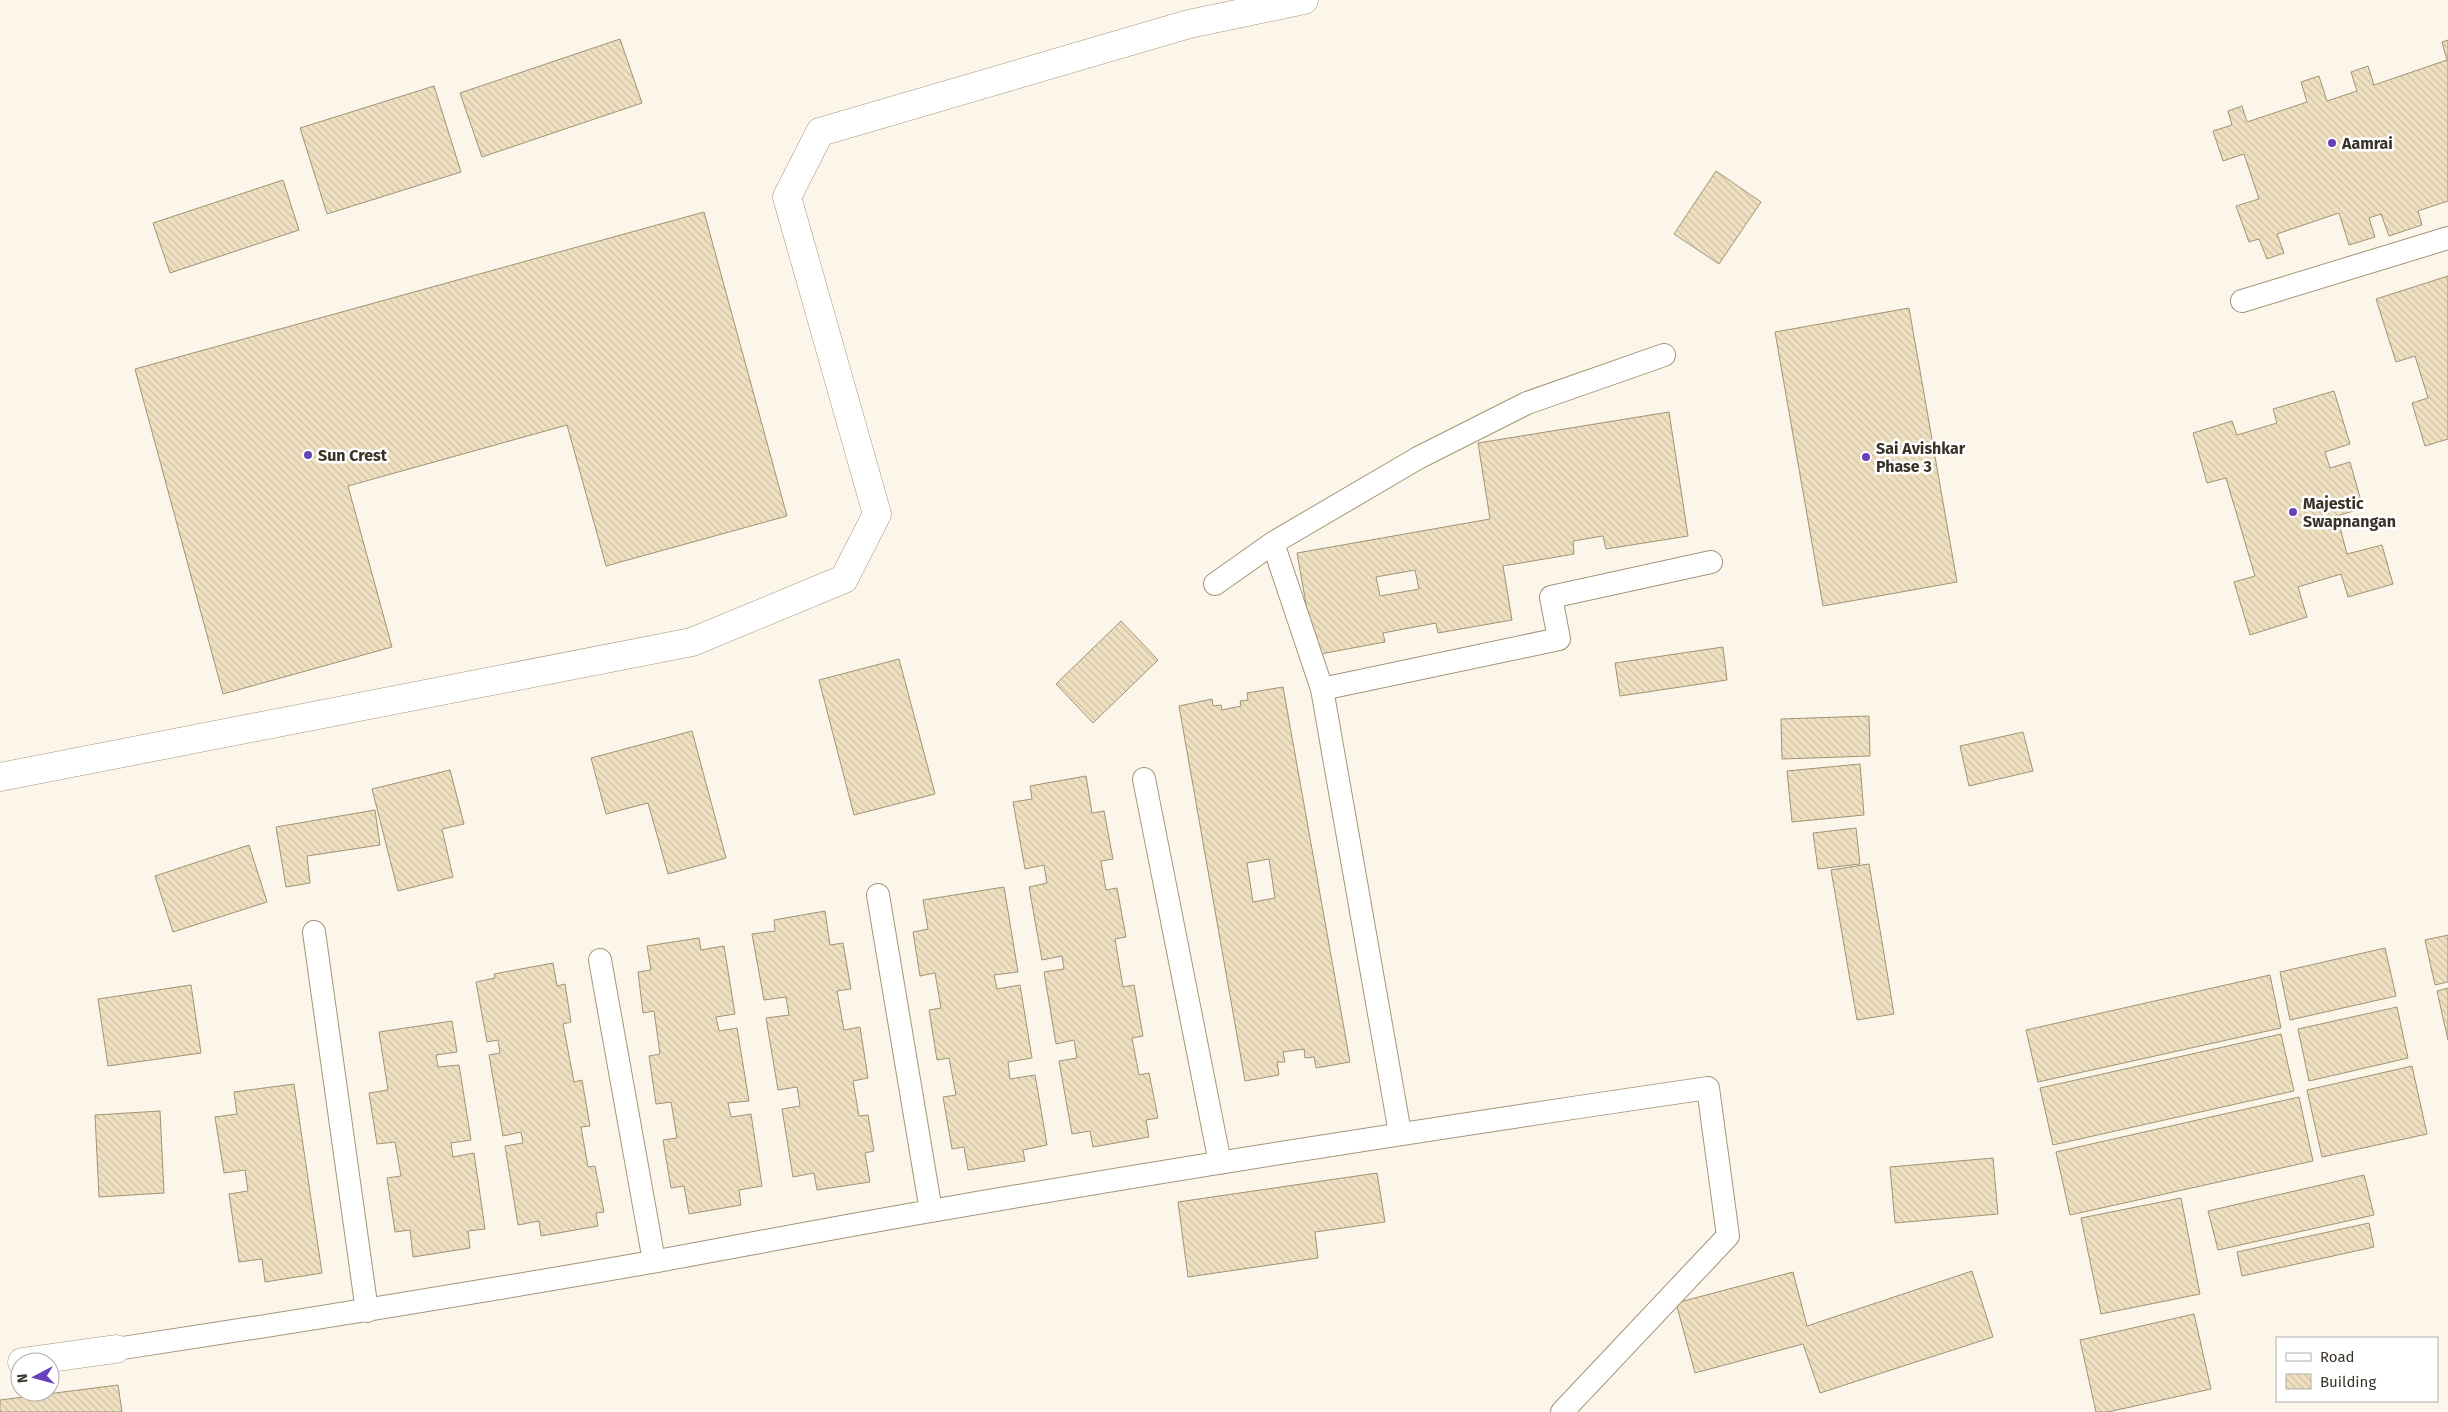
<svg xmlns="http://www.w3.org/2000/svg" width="2448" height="1412" font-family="'Fira Sans',sans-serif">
<defs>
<pattern id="building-back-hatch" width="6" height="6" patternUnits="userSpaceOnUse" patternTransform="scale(1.25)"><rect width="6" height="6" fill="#efe0c1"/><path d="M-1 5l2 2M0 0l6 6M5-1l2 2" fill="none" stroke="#cec1a6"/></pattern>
</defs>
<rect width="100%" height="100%" fill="#fcf6ea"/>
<path fill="url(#building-back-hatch)" stroke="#a19375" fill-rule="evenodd" d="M620,39L642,103L482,157L460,93Z
M2448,40V201L2418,211L2422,225L2389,236L2381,214L2369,218L2375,237L2349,245L2339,213L2277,234L2284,253L2267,259L2259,239L2249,242L2236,206L2259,199L2244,154L2223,161L2213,131L2232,125L2228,111L2242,106L2247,122L2307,102L2301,82L2319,76L2327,101L2357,91L2351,72L2368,66L2374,85L2447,60L2442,42Z
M434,86L461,172L327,214L300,128Z
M1716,171L1761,202L1719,264L1674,234Z
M283,180L299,230L170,273L153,223Z
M704,212L787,516L606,566L567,425L348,486L392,647L223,694L135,369Z
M2448,276V439L2425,446L2412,403L2428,398L2415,356L2396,362L2376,299Z
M1909,308L1957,582L1823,606L1775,332Z
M2334,391L2350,444L2325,452L2330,468L2350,462L2363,508L2337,516L2347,554L2382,545L2393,584L2348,597L2341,574L2298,587L2307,617L2250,635L2234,582L2255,576L2226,478L2207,483L2193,433L2232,421L2237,435L2277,423L2273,409Z
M1669,412L1688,536L1606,549L1603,536L1573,541L1574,554L1503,566L1512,620L1438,633L1436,623L1383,633L1385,642L1315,655L1297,553L1490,519L1478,443ZM1415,570L1419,589L1380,596L1376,577Z
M1121,621L1158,660L1093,723L1056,684Z
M1723,647L1727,680L1620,696L1615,663Z
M899,659L935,794L854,815L819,680Z
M1283,687L1350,1062L1316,1068L1314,1057L1305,1058L1304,1049L1283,1052L1285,1062H1277L1279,1075L1245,1081L1179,706L1212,699L1213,706L1221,705L1222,710L1241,706L1240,701L1248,700L1247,693ZM1269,859L1275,898L1253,902L1247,863Z
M1869,716L1870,756L1782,759L1781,719Z
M692,731L726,858L668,874L648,803L606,814L591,758Z
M2023,732L2033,771L1969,786L1960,746Z
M1860,764L1864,815L1792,822L1787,771Z
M450,770L464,824L442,829L453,877L398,891L372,789Z
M1086,776L1092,813L1104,811L1113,859L1101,861L1106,890L1117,888L1126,937L1115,939L1123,987L1134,985L1143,1036L1132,1038L1139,1075L1149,1073L1158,1118L1146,1120L1149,1137L1093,1147L1090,1131L1072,1134L1059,1061L1077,1058L1074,1040L1056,1044L1044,972L1064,969L1062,956L1042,960L1029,887L1047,883L1044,865L1025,869L1013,802L1032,799L1030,786Z
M375,810L380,845L307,856L310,883L286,887L276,827Z
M1856,828L1860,864L1818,869L1813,833Z
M249,845L267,902L173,932L155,876Z
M1869,864L1894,1014L1857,1020L1831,870Z
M1004,887L1018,972L994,975L997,989L1020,985L1032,1058L1008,1062L1010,1079L1035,1075L1047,1145L1023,1150L1025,1161L968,1170L964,1147L952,1149L943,1097L956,1095L949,1058L937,1060L929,1010L941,1008L935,973L920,976L913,932L928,929L923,900Z
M825,911L830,945L843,943L851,989L837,991L844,1030L860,1027L868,1078L853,1081L859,1116L868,1115L874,1151L865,1153L870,1182L817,1190L814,1173L793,1177L782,1109L800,1106L797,1087L778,1090L766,1018L789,1015L786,997L764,1000L752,934L775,931L774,920Z
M2448,935V982L2435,985L2425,940Z
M699,938L701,950L724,946L735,1014L716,1017L719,1031L737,1028L749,1101L728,1103L731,1117L751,1114L762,1186L739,1190L741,1205L689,1214L684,1186L671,1188L663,1140L677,1138L671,1102L656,1104L649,1056L660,1054L654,1011L643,1013L638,972L651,970L647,946Z
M2385,948L2396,996L2290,1020L2280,972Z
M553,963L557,986L565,984L571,1022L563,1024L574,1082L582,1080L590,1126L581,1127L588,1167L595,1166L604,1212L596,1213L598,1226L541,1236L539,1221L518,1225L505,1146L523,1143L521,1132L503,1136L489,1055L500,1053L498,1040L487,1042L476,982L495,978L494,974Z
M2270,975L2281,1028L2038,1082L2026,1030Z
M191,985L201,1053L108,1066L98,999Z
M2448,988V1040L2437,991Z
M2397,1007L2408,1058L2309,1081L2298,1029Z
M452,1021L457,1052L436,1055L438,1067L459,1065L471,1140L451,1143L453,1157L474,1153L485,1229L468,1231L470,1248L413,1257L410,1230L395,1232L387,1178L401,1176L395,1142L377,1144L369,1093L388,1090L379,1032Z
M2281,1034L2294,1091L2053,1145L2040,1088Z
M2412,1066L2427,1134L2322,1157L2307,1090Z
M294,1084L322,1273L265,1282L262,1259L239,1262L229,1194L248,1191L245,1170L224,1173L215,1117L237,1114L234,1092Z
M2299,1097L2313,1161L2070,1215L2056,1152Z
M160,1111L164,1193L99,1197L95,1115Z
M1993,1158L1998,1214L1895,1223L1890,1167Z
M1377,1173L1385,1222L1315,1232L1318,1258L1188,1277L1178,1202Z
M2364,1175L2374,1215L2218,1250L2208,1211Z
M2181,1198L2200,1294L2101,1314L2081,1218Z
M2369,1223L2374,1247L2242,1276L2237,1252Z
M1972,1271L1993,1337L1820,1393L1803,1344L1695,1373L1676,1303L1793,1272L1807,1326Z
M2194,1314L2211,1389L2108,1412H2096L2080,1340Z
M118,1385L122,1412H0V1400Z"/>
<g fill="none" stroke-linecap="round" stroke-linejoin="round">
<defs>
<path id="service" d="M2242,301L2448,238
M1273,543L1418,458L1527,403L1664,355
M1215,584L1273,543L1322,689L1400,1133
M1322,689L1559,639L1551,597L1711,562
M1144,779L1220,1163
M878,895L931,1211
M314,932L367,1311
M600,960L654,1261
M116,1349C295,1322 474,1293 652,1262C745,1245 838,1227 931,1211C1189,1166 1448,1126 1708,1088L1728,1236L1562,1412"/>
<path id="minor" d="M0,777L692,642L844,579L877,514L787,197L820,132L1189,24L1304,0
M22,1362L116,1349"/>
</defs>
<use href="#service" stroke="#a49578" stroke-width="24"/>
<use href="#minor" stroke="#a49578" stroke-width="29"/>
<use href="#service" stroke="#fff" stroke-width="22"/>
<use href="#minor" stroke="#fff" stroke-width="28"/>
</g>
<g fill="#6641ba" stroke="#fff" stroke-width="2">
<circle cx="2332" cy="143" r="5"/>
<circle cx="308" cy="455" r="5"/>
<circle cx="1866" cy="457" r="5"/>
<circle cx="2293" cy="512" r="5"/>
</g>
<g text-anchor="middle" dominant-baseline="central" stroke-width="5" stroke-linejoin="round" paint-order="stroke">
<g font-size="16" font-weight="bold" fill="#393327" stroke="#fff" text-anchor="start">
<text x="2342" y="143">Aamrai</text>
<text x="1876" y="448">Sai Avishkar<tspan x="1876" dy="18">Phase 3</tspan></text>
<text x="318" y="455">Sun Crest</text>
<text x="2303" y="503">Majestic<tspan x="2303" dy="18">Swapnangan</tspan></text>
</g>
</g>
<rect x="2276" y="1337" width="162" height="65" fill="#ffffff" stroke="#b0ada9"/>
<rect x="2286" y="1353" width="25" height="8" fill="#ffffff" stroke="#b0ada9"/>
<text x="2320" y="1362" font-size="15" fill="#393327">Road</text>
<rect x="2286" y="1374" width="25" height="15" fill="url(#building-back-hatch)" stroke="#b0ada9"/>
<text x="2320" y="1387" font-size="15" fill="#393327">Building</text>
<g transform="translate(35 1377) rotate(264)"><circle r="24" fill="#ffffff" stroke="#b0ada9"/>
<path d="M0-4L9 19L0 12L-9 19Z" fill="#6641ba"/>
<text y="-8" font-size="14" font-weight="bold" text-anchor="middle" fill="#393327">N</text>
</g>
</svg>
